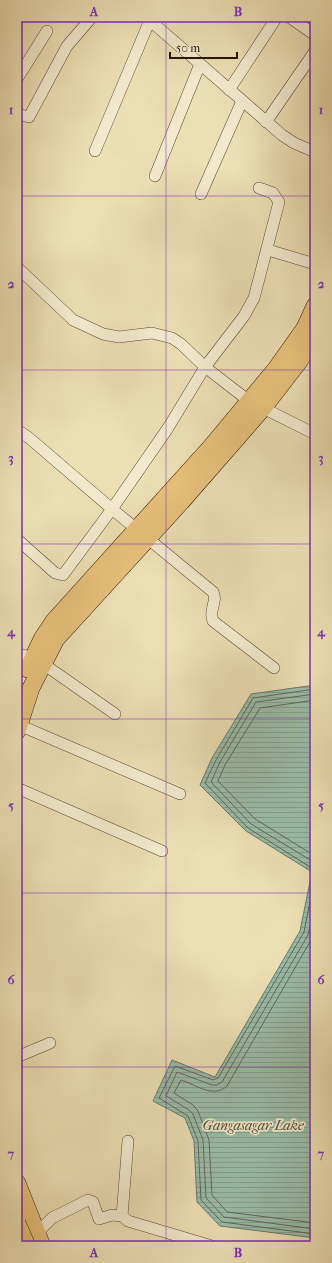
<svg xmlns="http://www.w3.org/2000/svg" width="332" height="1263" font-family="'IM FELL French Canon',serif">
<defs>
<pattern id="water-rules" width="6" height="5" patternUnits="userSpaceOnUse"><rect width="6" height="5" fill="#99bda9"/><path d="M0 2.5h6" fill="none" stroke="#84a190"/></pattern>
</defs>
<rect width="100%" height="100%" fill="#ecdfb4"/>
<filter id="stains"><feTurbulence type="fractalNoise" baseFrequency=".005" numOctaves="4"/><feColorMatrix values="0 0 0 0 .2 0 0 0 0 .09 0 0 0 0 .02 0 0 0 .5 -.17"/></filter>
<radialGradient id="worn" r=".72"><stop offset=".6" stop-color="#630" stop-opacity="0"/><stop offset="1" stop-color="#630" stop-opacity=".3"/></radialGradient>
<path fill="url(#water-rules)" stroke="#6d7868" d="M315,685V1238L220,1226L197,1202L194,1141L185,1118L153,1101L172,1060L215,1077L300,931L312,872L246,831L200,785L212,758L251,694Z"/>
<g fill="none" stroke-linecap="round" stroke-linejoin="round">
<path stroke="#626658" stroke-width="1" d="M315,689L253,698L216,760L205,783L248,828L315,870
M315,694L256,702L220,762L211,782L251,824L315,863
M315,700L260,708L225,765L218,781L255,819L315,856
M315,876L304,932L218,1078L213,1080L175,1066L159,1098L188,1116L198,1141L201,1200L222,1222L315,1234
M315,902L308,935L222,1082L217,1085H212L177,1072L166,1096L189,1110L193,1114L203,1140L206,1198L224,1217L315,1229
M315,933L227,1086C213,1099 195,1084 181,1080L174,1093L193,1105L198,1111L209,1140L212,1195L227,1212L315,1223"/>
<defs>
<path id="minor" d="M146,17L282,135L294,143L315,152
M289,17L315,35
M17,79L47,31
M229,90L277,17
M17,114L29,117L67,46L92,17
M266,122L315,51
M95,151L150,20
M155,176L200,64
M201,194L242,101
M268,250L315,264
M17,267L73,320L103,334L119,337L152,333L172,338L181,344L205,367L249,401L315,434
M17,430L28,437L112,509L213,592C218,602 208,610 213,621L274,668
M17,539L55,573L63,575L112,509L168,428L205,367L244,316L254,298L279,202L273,193L259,188
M17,656C25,653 35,659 42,663L115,714
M19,725L180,794
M17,788L162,851
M17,1057L50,1043
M128,1141L122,1216L128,1221L212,1246
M29,1230L43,1227L52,1218L88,1200L93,1202L99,1219L112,1215L122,1216"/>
<path id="highway" d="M28,669L42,639L54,621L211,447L276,369L305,328L315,306
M17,731L31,688L56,639L181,502L263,408L300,360L315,333
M17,1183L42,1246"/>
</defs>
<use href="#minor" stroke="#5a4432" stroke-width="12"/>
<use href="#highway" stroke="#2a1007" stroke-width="18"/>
<use href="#minor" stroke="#f3eace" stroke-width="11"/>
<use href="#highway" stroke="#e6c07a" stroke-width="17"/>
<defs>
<path id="highway-bridge" d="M17,1223L27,1246"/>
</defs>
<use href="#highway-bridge" stroke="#2a1007" stroke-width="18" stroke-linecap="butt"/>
<use href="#highway-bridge" stroke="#e6c07a" stroke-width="17"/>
</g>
<path fill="none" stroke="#7b2cbf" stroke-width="1" stroke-opacity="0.55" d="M166,17V1246M17,196H315M17,370H315M17,544H315M17,719H315M17,893H315M17,1067H315"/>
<g text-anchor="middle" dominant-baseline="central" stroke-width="3.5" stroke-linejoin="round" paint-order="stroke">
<g font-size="14" font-style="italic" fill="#514d40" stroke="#f3eace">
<text x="253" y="1125">Gangasagar Lake</text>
</g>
</g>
<rect width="332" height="1263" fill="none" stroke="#ecdfb4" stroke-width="44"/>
<path d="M170 52v6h67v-6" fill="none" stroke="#2a1007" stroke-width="2"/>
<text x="176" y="52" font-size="12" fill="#2a1007" stroke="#f3eace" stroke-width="3" paint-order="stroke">50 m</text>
<rect x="22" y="22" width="288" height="1219" fill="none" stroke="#7b2cbf" stroke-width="1.5"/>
<g font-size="13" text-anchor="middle" font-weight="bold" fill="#7b2cbf">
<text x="94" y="16">A</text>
<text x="238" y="16">B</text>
<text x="11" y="114">1</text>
<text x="321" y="114">1</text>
<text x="11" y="288">2</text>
<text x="321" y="288">2</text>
<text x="11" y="462">3</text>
<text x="321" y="462">3</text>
<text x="11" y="636">4</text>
<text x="321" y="636">4</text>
<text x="11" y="810">5</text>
<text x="321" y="810">5</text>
<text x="11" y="984">6</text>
<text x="321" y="984">6</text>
<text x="11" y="1158">7</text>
<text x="321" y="1158">7</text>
<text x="94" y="1257">A</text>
<text x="238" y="1257">B</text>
</g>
<rect width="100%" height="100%" filter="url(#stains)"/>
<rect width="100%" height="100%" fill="url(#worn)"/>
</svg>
